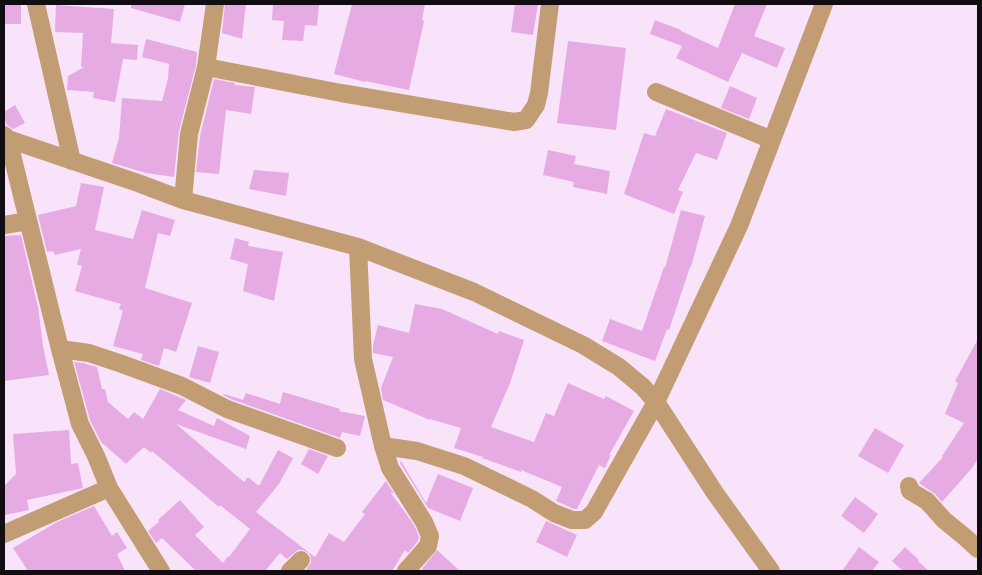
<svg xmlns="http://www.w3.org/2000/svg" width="982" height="575" font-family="'Titillium Web',sans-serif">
<rect width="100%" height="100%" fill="#f8e3fa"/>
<path fill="#e7abe4" d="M4,4H21V24H4Z
M131,4H185L180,22L131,8Z
M225,4H246L242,39L222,33Z
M273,4H319L317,26L305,25L303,41L282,40L284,21L272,20Z
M352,4H425L422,20L424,21L409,90L365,81V82L334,74Z
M515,4H538L533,35L511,32Z
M735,4H767L754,36L785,48L777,68L742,53L728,82L676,58L682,46L650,34L655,20L681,30V31L718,48Z
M56,5L114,9L111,43L138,45L137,60L123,59L115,102L93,98L94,92L67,90L68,76L84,67H81L83,33L55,32Z
M146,39L197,52L196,65L179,131L174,177L146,173L112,163L119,138L122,98L162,101L168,78L169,64L142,57Z
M568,41L626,48L616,130L557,123Z
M214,79L235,83V85L255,87L251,114L226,110L219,174L196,172L200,136Z
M730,86L757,98L749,119L721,108Z
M15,105L25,123L13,129L7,125L4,118V112Z
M666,109L727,133L717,160L696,153L678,190L683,192L674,214L624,194L644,133L655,136Z
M548,150L576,156L574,164L610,171L607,194L573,187L574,182L543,175Z
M254,170L289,173L286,196L249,189Z
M81,183L104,187L95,230L133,239L142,210L175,220L170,236L158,233L145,288L192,303L176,352L164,348L159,366L141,360L143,354L113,346L123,311L119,309L121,304L75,291L82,266L77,265L81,249L55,255L53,251L47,252L38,215L76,206Z
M681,210L705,216L691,267H690L669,330L667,329L655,361L602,341L610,319L642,331L664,267L665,268Z
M21,235L38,307L43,346L49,375L4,381V236Z
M235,238L249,242L248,246L283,252L274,301L243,291L248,264L230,259Z
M415,304L442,309L498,334L499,331L524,340L510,383L491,427L534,442L546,413L554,416L568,383L604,399L606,396L634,411L609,455H611L605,468L599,465L577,509H574L556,501L562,487L521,470V472L482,458L483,457L454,448L461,428L430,419V420L383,400L381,388L393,357L373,353V345L378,325L409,333Z
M978,339V459L972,468L942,502L935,494L919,483L943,457L942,456L964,423L945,414L958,383L955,381Z
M198,346L219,352L210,383L189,377Z
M74,362L84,363L86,364L97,367L102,389H105L108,402L128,419L134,412L143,419L160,389L186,400L178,410L214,426L217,418L250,436L246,449L176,424L244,482L248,477L259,486L278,450L293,458L279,484L256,512L315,557L329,533L344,542L365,514L362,512L386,481L394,494L390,492L405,512L415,527L419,537L418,541L408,553L405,550L392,571H305L311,563V558L309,553L303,550H298L287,559L280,553L265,571H196L162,538L156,543L148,531L159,522L158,520L180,500L204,527L195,535L223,563L228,556L229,557L250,529L220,505L219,507L152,451L151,453L144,447L126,464L101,442L90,420Z
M283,392L340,409L339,411L365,416L360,436L342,432L340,438L231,399L223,395L224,394L243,400L246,393L280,404Z
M875,428L904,445L888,473L858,456Z
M69,430L71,464L78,463L83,488L27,500L29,510L5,515L4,508V486L16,474L13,434Z
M309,449L328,456L318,474L301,464Z
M401,461L426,503L438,474L473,488L460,521L428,508L400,463Z
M855,497L878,514L864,533L841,516Z
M94,506L112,536L117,532L127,548L117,554L125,571H28L13,548L57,522Z
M546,521L577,535L567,557L536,542Z
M859,547L879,562L872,571H842Z
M905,547L919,560L918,561L929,571H903L892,561Z
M437,550L460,571H424L422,569Z"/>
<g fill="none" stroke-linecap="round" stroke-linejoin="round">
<path stroke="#c29c72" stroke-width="18" d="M36,4L72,161
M206,67L341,93L514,122L526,120L536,105L539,93L550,4
M656,92L772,140
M4,135L8,139L60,349L80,424L96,456L109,488L161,571
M8,139L138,183L183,200L358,247L474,292L583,345L619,367L643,387L656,402L715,493L771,571
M183,200L189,134L206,67L215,4
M4,225L28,221
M358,247L363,359L383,446L390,468L424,522L430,536L428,546L406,571
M60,349L89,353L122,364L182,386L227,409L337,448
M383,446L417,451L464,466L532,499L554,513L572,520H585L594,512L656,402L739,226L824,4
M909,486L910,491L927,501L944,520L966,538L978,549
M4,534L109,488
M290,571L301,560"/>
</g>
<rect width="982" height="575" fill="none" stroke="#120c13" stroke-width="10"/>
</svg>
